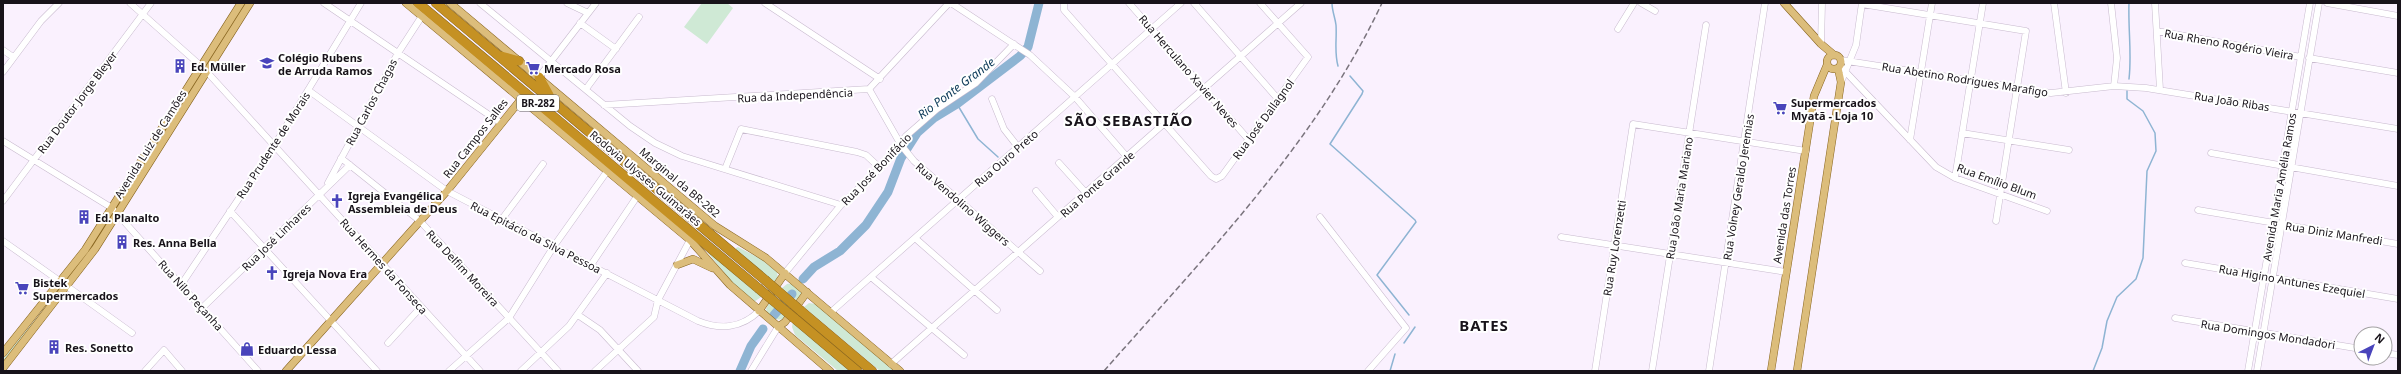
<svg xmlns="http://www.w3.org/2000/svg" width="2401" height="374" font-family="'Noto Sans',sans-serif">
<rect width="100%" height="100%" fill="#faf1fe"/>
<path fill="#cfe9d5" d="M244,3H247L121,201L141,166Z
M702,3H727L733,8L707,44L684,27Z
M112,218L72,280L3,363V359L69,278Z
M738,247L761,259L777,272L778,278L774,283L736,250V248Z
M704,248L761,295V297L754,302L731,281Z
M787,284C793,283 800,288 802,294L798,301L782,288Z
M770,301L786,315L783,319C775,321 768,317 766,309Z
M809,303L815,304L896,371H880L804,307Z
M793,321L853,371H838L795,335L792,327Z"/>
<g fill="none" stroke-linecap="round" stroke-linejoin="round">
<path stroke="#8eb4d3" stroke-width="1.5" d="M1332,3C1332,11 1335,17 1336,25C1337,39 1334,52 1338,66
M2129,3C2128,29 2132,54 2129,79
M1350,76L1363,91L1362,94L1330,144L1415,220L1416,222L1377,275L1409,315
M957,104L978,139L998,157
M1404,343L1415,327
M1390,371L1395,354
M2093,371L2102,348L2107,321L2117,297L2136,279L2143,258L2147,171L2156,151L2155,133L2143,111L2127,99V91"/>
<path stroke="#8eb4d3" stroke-width="9" d="M803,279L814,267L840,251L866,225L888,192L901,158L917,133L934,118L957,104L1020,56L1028,47L1039,3
M774,315L792,294
M740,371L751,346L763,329"/>
<defs>
<path id="minor" d="M130,3L201,66
M324,3L501,123
M480,3L630,126L655,143L682,156L841,205
M567,3L588,13
M765,3L880,79
M951,3L1030,55L1075,97L1127,157
M1064,3V10L1211,176L1216,179L1222,176L1308,57L1260,3
M1129,3L1248,139
M1194,3L1278,99
M1641,3L1655,11
M2054,3L2066,93
M2111,3L2117,58L2114,86
M2155,3L2160,90
M2327,3L2398,16
M1862,4L2026,31L1996,221
M580,23L616,49
M1618,29L1634,3
M2157,31L2301,57
M1821,44L1822,3
M3,50L13,57
M2309,58L2398,73
M1841,60L2051,93L2114,86L2146,88L2398,129
M1840,66L1936,167L1955,178L2047,211
M3,72L41,21L59,3
M207,72L480,371
M539,77L596,3
M1841,82L1856,45L1862,3
M586,89L639,17
M869,89L901,145L914,161L1040,271
M308,90L447,191L698,321C720,330 742,328 759,311
M992,99L1004,129L1018,147
M604,105L869,89L949,3
M1962,133L2069,150
M1910,140L1932,3
M3,141L112,208L258,371
M2211,153L2398,186
M341,158L420,221L558,371
M1059,163L1086,193
M725,169L741,129L857,152L866,155L880,168
M1955,178L1983,3
M328,183L398,53L422,16
M1036,191L1058,217
M3,201L151,3
M2198,210L2398,244
M230,211L377,371
M1320,217L1406,328L1368,371
M502,219L543,164
M1561,237L1786,272
M915,238L997,310
M3,241L61,282
M2185,263L2398,299
M591,265L638,195
M785,273L841,205L880,168L906,136L937,109L976,83L1014,44
M871,277L964,355
M181,285L274,146L361,3
M68,287L132,333
M202,308L350,165
M831,312L1181,3
M578,315L600,330L638,371
M2175,318L2361,349
M388,343L421,307
M2385,353L2398,355
M891,364L1301,3
M145,371L164,350L182,371
M449,371L509,318L554,246L608,170
M521,371L569,326L607,273
M595,371L654,317L658,300L690,240
M751,371L778,327
M1595,371L1633,124L1806,151
M1652,371L1706,25
M1709,371L1765,3
M2248,371L2310,3
M2257,371L2319,3"/>
<path id="major" d="M406,3L690,240L730,285L830,371
M450,3L715,226L766,258L900,371
M1784,3L1821,44L1834,55
M1827 62a7 7 0 1 1 14 0a7 7 0 1 1-14 0Z
M677,265L693,259L712,268
M759,311L785,273
M778,327L785,322L807,292
M3,353L85,250L241,3
M3,368L95,249L250,3
M286,371L447,191L522,98
M1771,371L1814,96L1827,65
M1797,371L1841,82L1838,68"/>
<path id="highway" d="M418,3L758,288
M436,3L765,280
M501,56L519,61
M539,77L549,95
M801,311L872,371
M794,318L857,371"/>
</defs>
<use href="#minor" stroke="#c8bace" stroke-width="7"/>
<use href="#major" stroke="#886520" stroke-width="8"/>
<use href="#highway" stroke="#886520" stroke-width="10"/>
<use href="#minor" stroke="#fff" stroke-width="6"/>
<use href="#major" stroke="#dcbd7b" stroke-width="7"/>
<use href="#highway" stroke="#c59123" stroke-width="9"/>
<path stroke="#7a747d" stroke-width="1.5" stroke-dasharray="6 3" stroke-linecap="butt" d="M1104,371C1205,256 1316,143 1382,3"/>
<defs>
<path id="highway-bridge" d="M765,280L801,311
M758,288L794,318"/>
</defs>
<use href="#highway-bridge" stroke="#886520" stroke-width="10" stroke-linecap="butt"/>
<use href="#highway-bridge" stroke="#c59123" stroke-width="9"/>
</g>
<defs>
<symbol id="school-bare" viewBox="-9 -9 18 18"><path d="M0-5L7-2L0 1L-7-2ZM-4 1L0 2.5L4 1V4Q0 6-4 4Z" fill="#4944bb" stroke="#fff" stroke-width="2.5" paint-order="stroke"/></symbol>
<symbol id="building-bare" viewBox="-9 -9 18 18"><path d="M-4-6H4V6H1V3H-1V6H-4ZM-2.5-4.3h1.7v1.8h-1.7ZM.8-4.3h1.7v1.8H.8ZM-2.5-1h1.7V.8h-1.7ZM.8-1h1.7V.8H.8Z" fill="#4944bb" stroke="#fff" stroke-width="2.5" paint-order="stroke"/></symbol>
<symbol id="supermarket-bare" viewBox="-9 -9 18 18"><path d="M-6-5.5h2.5l.6 2H6L4.5 2H-2.5L-4.4-4H-6ZM-1.5 3.2a1.3 1.3 0 1 0 .1 0ZM3 3.2a1.3 1.3 0 1 0 .1 0Z" fill="#4944bb" stroke="#fff" stroke-width="2.5" paint-order="stroke"/></symbol>
<symbol id="church-bare" viewBox="-9 -9 18 18"><path d="M-1.2-6h2.4v3.5h3.3v2.4h-3.3V6h-2.4V-.1h-3.3v-2.4h3.3Z" fill="#4944bb" stroke="#fff" stroke-width="2.5" paint-order="stroke"/></symbol>
<symbol id="shop-bare" viewBox="-9 -9 18 18"><path d="M-5-2.5h2.3a2.7 3.5 0 0 1 5.4 0H5L5.5 6h-11ZM-1.5-2.5h3a1.5 2.3 0 0 0-3 0Z" fill="#4944bb" stroke="#fff" stroke-width="2.5" paint-order="stroke"/></symbol>
</defs>
<g fill-rule="evenodd">
<use href="#school-bare" x="257" y="53" width="20" height="20"/>
<use href="#building-bare" x="170" y="56" width="20" height="20"/>
<use href="#supermarket-bare" x="523" y="58" width="20" height="20"/>
<use href="#supermarket-bare" x="1770" y="98" width="20" height="20"/>
<use href="#church-bare" x="327" y="191" width="20" height="20"/>
<use href="#building-bare" x="74" y="207" width="20" height="20"/>
<use href="#building-bare" x="112" y="232" width="20" height="20"/>
<use href="#church-bare" x="262" y="263" width="20" height="20"/>
<use href="#supermarket-bare" x="12" y="278" width="20" height="20"/>
<use href="#building-bare" x="44" y="337" width="20" height="20"/>
<use href="#shop-bare" x="237" y="339" width="20" height="20"/>
</g>
<g text-anchor="middle" dominant-baseline="central" stroke-width="4" stroke-linejoin="round" paint-order="stroke">
<rect fill="#fff" stroke="#5d5a5f" stroke-width="1" x="517" y="95" width="42" height="16" rx="3"/>
<g font-size="10" font-weight="bold" fill="#18131a">
<text x="538" y="103">BR-282</text>
</g>
<g font-size="11" fill="#18131a" stroke="#fff">
<text transform="translate(2229 44) rotate(10)">Rua Rheno Rogério Vieira</text>
<text transform="translate(1189 71) rotate(49)">Rua Herculano Xavier Neves</text>
<text transform="translate(1965 79) rotate(9)">Rua Abetino Rodrigues Marafigo</text>
<text transform="translate(795 95) rotate(-3)">Rua da Independência</text>
<text transform="translate(2232 101) rotate(9)">Rua João Ribas</text>
<text transform="translate(77 102) rotate(-53)">Rua Doutor Jorge Bleyer</text>
<text transform="translate(371 102) rotate(-62)">Rua Carlos Chagas</text>
<text transform="translate(1263 119) rotate(-54)">Rua José Dallagnol</text>
<text transform="translate(475 138) rotate(-52)">Rua Campos Salles</text>
<text transform="translate(150 144) rotate(-58)">Avenida Luiz de Camões</text>
<text transform="translate(273 145) rotate(-57)">Rua Prudente de Morais</text>
<text transform="translate(1006 158) rotate(-41)">Rua Ouro Preto</text>
<text transform="translate(876 169) rotate(-46)">Rua José Bonifácio</text>
<text transform="translate(646 178) rotate(40)">Rodovia Ulysses Guimarães</text>
<text transform="translate(1997 181) rotate(20)">Rua Emílio Blum</text>
<text transform="translate(680 182) rotate(40)">Marginal da BR-282</text>
<text transform="translate(1097 184) rotate(-41)">Rua Ponte Grande</text>
<text transform="translate(1738 187) rotate(-81)">Rua Volney Geraldo Jeremias</text>
<text transform="translate(2279 187) rotate(-80)">Avenida Maria Amélia Ramos</text>
<text transform="translate(1679 198) rotate(-81)">Rua João Maria Mariano</text>
<text transform="translate(963 204) rotate(41)">Rua Vendolino Wiggers</text>
<text transform="translate(1784 215) rotate(-81)">Avenida das Torres</text>
<text transform="translate(2334 233) rotate(9)">Rua Diniz Manfredi</text>
<text transform="translate(276 237) rotate(-44)">Rua José Linhares</text>
<text transform="translate(536 237) rotate(27)">Rua Epitácio da Silva Pessoa</text>
<text transform="translate(1614 248) rotate(-81)">Rua Ruy Lorenzetti</text>
<text transform="translate(384 266) rotate(48)">Rua Hermes da Fonseca</text>
<text transform="translate(463 268) rotate(47)">Rua Delfim Moreira</text>
<text transform="translate(2292 281) rotate(10)">Rua Higino Antunes Ezequiel</text>
<text transform="translate(191 295) rotate(48)">Rua Nilo Peçanha</text>
<text transform="translate(2268 334) rotate(9)">Rua Domingos Mondadori</text>
</g>
<g font-size="11" font-weight="bold" fill="#18131a" stroke="#fff" text-anchor="start">
<text x="278" y="57">Colégio Rubens<tspan x="278" dy="13">de Arruda Ramos</tspan></text>
<text x="191" y="66">Ed. Müller</text>
<text x="544" y="68">Mercado Rosa</text>
<text x="1791" y="102">Supermercados<tspan x="1791" dy="13">Myatã - Loja 10</tspan></text>
<text x="348" y="195">Igreja Evangélica<tspan x="348" dy="13">Assembleia de Deus</tspan></text>
<text x="95" y="217">Ed. Planalto</text>
<text x="133" y="242">Res. Anna Bella</text>
<text x="283" y="273">Igreja Nova Era</text>
<text x="33" y="282">Bistek<tspan x="33" dy="13">Supermercados</tspan></text>
<text x="65" y="347">Res. Sonetto</text>
<text x="258" y="349">Eduardo Lessa</text>
</g>
<g font-size="12" font-style="italic" fill="#093756" stroke="#fff">
<text transform="translate(956 88) rotate(-37)">Rio Ponte Grande</text>
</g>
<g font-size="15" font-weight="bold" letter-spacing="1" fill="#18131a" stroke="#fff">
<text x="1129" y="120">SÃO SEBASTIÃO</text>
<text x="1484" y="325">BATES</text>
</g>
</g>
<rect width="2401" height="374" fill="none" stroke="#18131a" stroke-width="8"/>
<g transform="translate(2373 346) rotate(42)"><circle r="19" fill="#ffffff" stroke="#a3a1a3"/>
<path d="M0-3L7 15L0 10L-7 15Z" fill="#4944bb"/>
<text y="-6" font-size="11" font-weight="bold" text-anchor="middle" fill="#18131a">N</text>
</g>
</svg>
